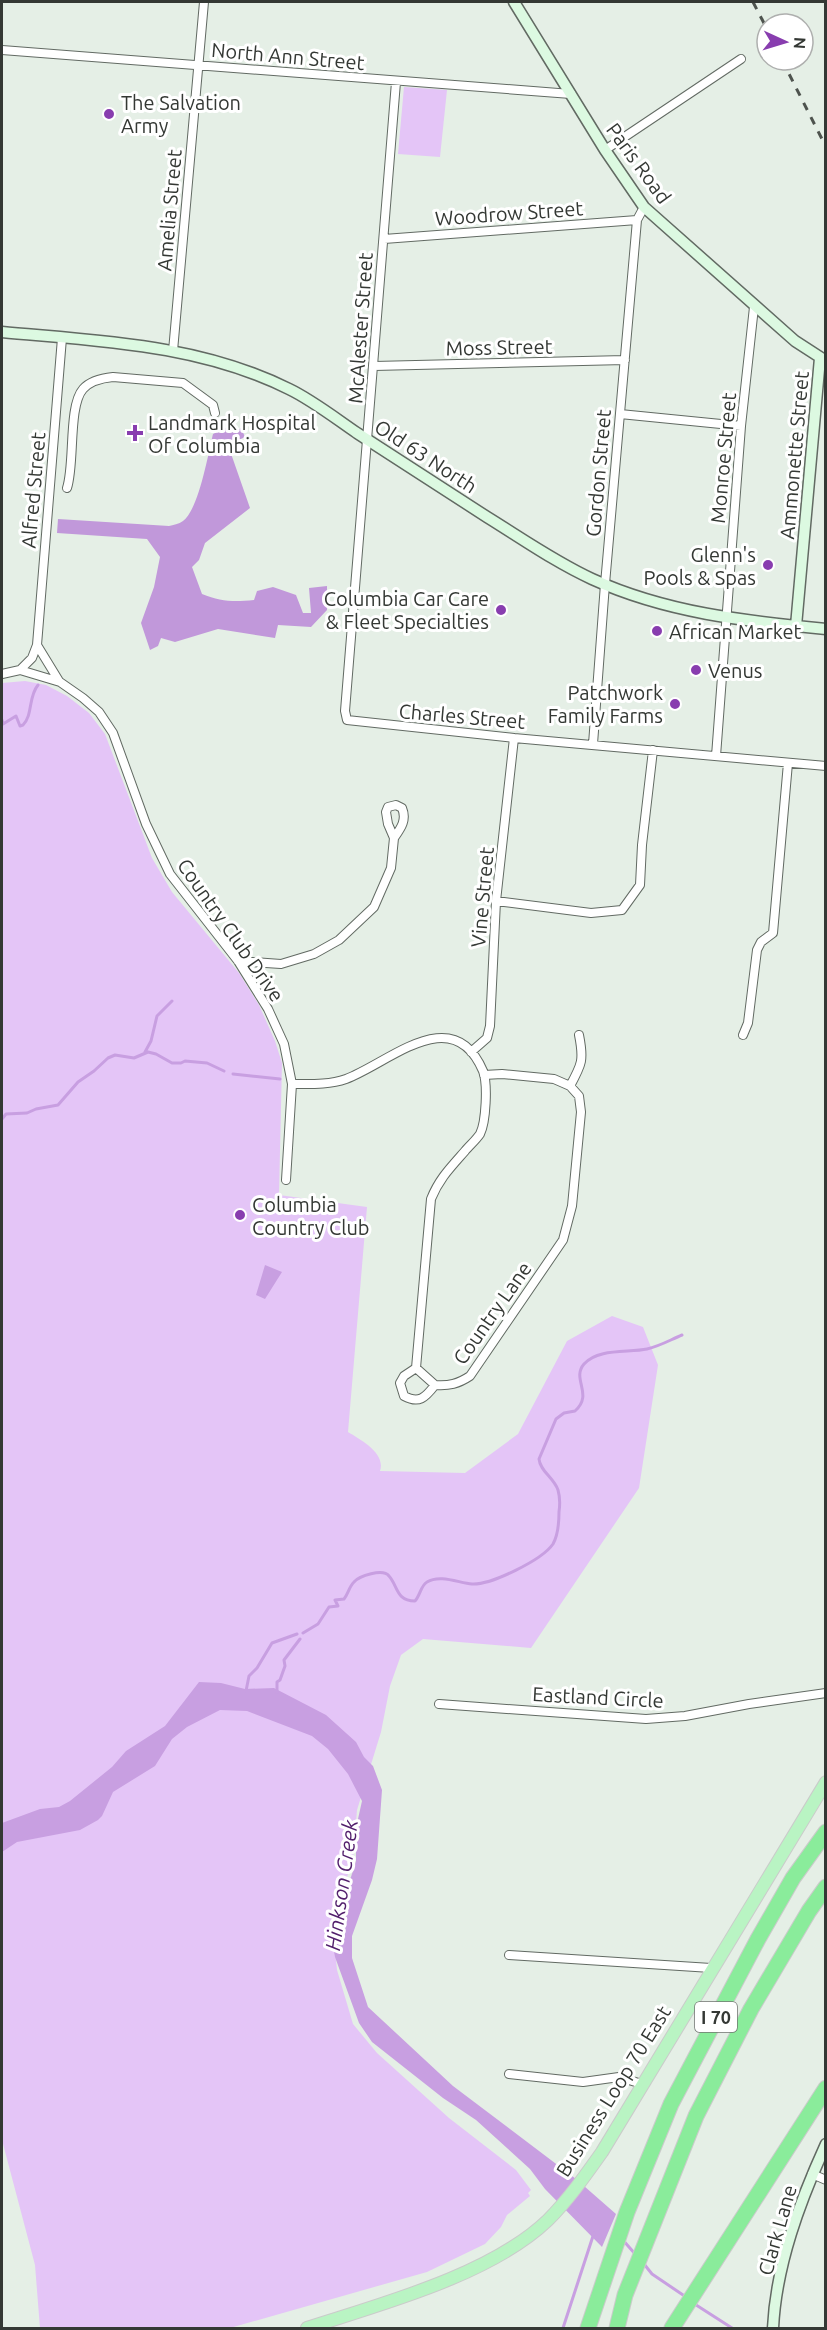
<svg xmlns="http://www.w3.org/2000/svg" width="827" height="2330" font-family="Ubuntu,sans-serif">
<rect width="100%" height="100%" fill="#e5efe6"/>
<path fill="#e4c5f7" d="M404,87L447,90L440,157L398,154Z
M25,681L46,685L67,696L89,713L105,734L152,858L172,892L239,973L259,1005L275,1041L282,1063L279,1195L367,1207L348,1432C361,1440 386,1453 380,1471L465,1473L518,1434L567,1341L612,1316L643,1327L658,1365L639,1488L531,1648L423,1639L401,1655L390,1686L381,1732L357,1810L353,1858L337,1909L333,1930L337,1970L353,2024L377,2053L449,2118L516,2170L531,2190L528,2193L530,2196L507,2215L501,2227L485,2244L427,2272L230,2328H40L35,2265L2,2140V683Z"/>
<path fill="#c198da" d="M225,428L235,432L241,428L245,437L228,445L250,508L205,543L199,560L192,567L202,594C221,602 235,602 254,600L257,591L273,587L296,595L303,613H311L309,588L327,586V610L311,627L278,625L275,638L218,629L175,642L161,638L158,646L150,650L141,623L154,587L160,557L147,539L57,533L58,519L169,526C173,525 179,524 183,521C199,509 208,454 213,434Z"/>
<path fill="#c89fe1" d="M265,1265L282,1272L265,1299L256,1295Z
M199,1682L221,1683L245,1689L274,1688L326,1715L356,1742L364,1757L373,1766L382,1790L377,1859L372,1880L352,1936V1958L368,2007L453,2086L576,2179L616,2214L602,2247L545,2189L530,2169L476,2120L443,2098L372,2042L359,2023L335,1957L332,1940L342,1895L351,1877L356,1861V1828L362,1801L348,1774L328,1749L312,1736L247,1711L220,1710L187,1727L172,1739L155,1766L113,1792L102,1816L98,1820L80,1830L17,1842L2,1852V1823L40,1809L59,1807L70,1801L112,1767L126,1751L165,1726Z"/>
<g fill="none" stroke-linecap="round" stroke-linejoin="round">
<path stroke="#c89fe1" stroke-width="3" d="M2,720L3,724L16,716L20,726L23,725C33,715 28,697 38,685
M145,1052L151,1041L157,1016L172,1001
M233,1074L280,1079
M2,1119L6,1114L27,1113L36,1109L58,1105L78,1082L94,1071L108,1058L115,1055L134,1058L148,1052L156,1054L172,1063H181L185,1061L207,1063L224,1071
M303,1633L318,1624L329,1607L338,1606L335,1600L344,1599C348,1594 349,1587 354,1582C359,1576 383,1568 389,1576C398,1586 396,1601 415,1601C420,1596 421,1585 427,1582C440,1574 459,1583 472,1584C491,1585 542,1560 553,1544C558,1535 559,1523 559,1512C560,1505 560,1497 558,1490C554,1478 540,1471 539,1459L556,1419L564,1413L575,1411C594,1394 571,1379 584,1364C598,1348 628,1353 647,1349C660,1346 670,1340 682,1335
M246,1691L249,1676L257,1668L272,1643L297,1634
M277,1692V1682L280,1680L285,1666L284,1660L300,1639
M622,2239L636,2255
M644,2264L652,2274L686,2297
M693,2303L732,2328
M563,2328L594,2233"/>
<defs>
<path id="street" d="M2,50L571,94
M396,82L345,711L347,720L514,738L826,766
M605,150L741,59
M384,239L637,220
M173,351L204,2
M374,366L625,360
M620,414L741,426
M67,488C75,464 68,406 83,389C90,381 103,378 113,377L183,383L213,405L215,413
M37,645L59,681
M20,670L32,658L37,645L62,338
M2,674L20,670L60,682L83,698L99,712L113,733L146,824L170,874L238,961L268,1009L284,1044L292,1084L286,1180
M593,744L605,584L637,220L644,207
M716,756L741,426L754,307
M496,901L591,913L622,910L640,885L642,845L653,750
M238,961L281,964L314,954L339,940L374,907L391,868L394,838L388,824L386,812L388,807L396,805L402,808C407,820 401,828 394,838
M743,1035L748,1023L757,950L761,942L773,933L788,763
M471,1052L487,1038L490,1026L496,901L514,738
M292,1084C310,1084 329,1085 346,1079C389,1063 453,1000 483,1071C488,1084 486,1122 480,1134C476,1140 469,1146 465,1151C450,1168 439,1179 431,1199L416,1368L435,1385C449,1386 458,1384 470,1376L563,1240L572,1206L581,1112L579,1096L570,1086L554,1079L502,1074L484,1075
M570,1086C582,1064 584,1060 579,1035
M416,1368L404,1376L400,1383L404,1396C419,1404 425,1398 435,1385
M439,1704L646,1719L685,1716L749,1704L826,1693
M509,1955L711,1968
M509,2074L583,2082L619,2077L642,2084
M812,2174L826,2180"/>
<path id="secondary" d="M514,2L605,150L644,207L795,341L826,361
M2,332C99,341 199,344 289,389C312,400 335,418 357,433C400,461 443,489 487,517C521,538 555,562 592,579C667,613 744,621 826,629
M796,626L820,358
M773,2328C776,2265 800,2201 826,2144"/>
<path id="primary" d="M307,2328C381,2304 491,2275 548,2220C568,2200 585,2176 602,2152L826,1782"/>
<path id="highway" d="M588,2328L627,2212L671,2104L758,1939L793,1878L826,1832
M617,2328L625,2295L696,2116L751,2009L809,1911L826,1887
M672,2328L826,2088"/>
</defs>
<use href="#street" stroke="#626a63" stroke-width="10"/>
<use href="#secondary" stroke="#626a63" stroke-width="13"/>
<use href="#primary" stroke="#cacbca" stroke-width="14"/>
<use href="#highway" stroke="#cacbca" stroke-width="17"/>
<use href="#street" stroke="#fff" stroke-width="8"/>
<use href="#secondary" stroke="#dcf9e1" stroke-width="10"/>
<use href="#primary" stroke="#b9f4c3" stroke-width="12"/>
<use href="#highway" stroke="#8aec9b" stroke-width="15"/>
<path stroke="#4e534e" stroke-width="3" stroke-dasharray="8 8" stroke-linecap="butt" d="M753,2L767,29
M782,60L826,147"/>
</g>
<g fill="#883daf" stroke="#fff" stroke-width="2">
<circle cx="109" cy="114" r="6"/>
<path d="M132 424h6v6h6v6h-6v6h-6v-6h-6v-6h6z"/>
<circle cx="768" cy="565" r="6"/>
<circle cx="501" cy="610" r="6"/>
<circle cx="657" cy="631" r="6"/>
<circle cx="696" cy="670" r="6"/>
<circle cx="675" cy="704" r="6"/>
<circle cx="240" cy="1215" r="6"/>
</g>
<g text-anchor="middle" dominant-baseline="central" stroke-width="6" stroke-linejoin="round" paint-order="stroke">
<rect fill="#fff" stroke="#717471" stroke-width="1.5" x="695" y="2002" width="42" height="30" rx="4.5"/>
<g font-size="18" font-weight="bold" fill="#343834">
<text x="716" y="2017">I 70</text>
</g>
<g font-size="20" fill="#343834" stroke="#fff">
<text transform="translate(288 56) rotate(5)">North Ann Street</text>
<text transform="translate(639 163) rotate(54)">Paris Road</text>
<text transform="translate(169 210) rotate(-85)">Amelia Street</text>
<text transform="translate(509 213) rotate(-4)">Woodrow Street</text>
<text transform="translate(360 328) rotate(-86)">McAlester Street</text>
<text transform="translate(499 347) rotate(-1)">Moss Street</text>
<text transform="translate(794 455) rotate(-85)">Ammonette Street</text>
<text transform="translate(426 456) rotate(33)">Old 63 North</text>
<text transform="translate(723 458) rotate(-85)">Monroe Street</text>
<text transform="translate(598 473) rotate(-85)">Gordon Street</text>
<text transform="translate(33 490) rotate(-85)">Alfred Street</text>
<text transform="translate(462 716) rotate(5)">Charles Street</text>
<text transform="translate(482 897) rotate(-85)">Vine Street</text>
<text transform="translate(231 930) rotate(55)">Country Club Drive</text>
<text transform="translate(492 1313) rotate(-55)">Country Lane</text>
<text transform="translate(598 1697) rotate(3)">Eastland Circle</text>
<text transform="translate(613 2091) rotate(-58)">Business Loop 70 East</text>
<text transform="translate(777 2230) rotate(-74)">Clark Lane</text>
</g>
<g font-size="20" fill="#343834" stroke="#fff" text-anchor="start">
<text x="121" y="102">The Salvation<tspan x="121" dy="23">Army</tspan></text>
<text x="148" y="422">Landmark Hospital<tspan x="148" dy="23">Of Columbia</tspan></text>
<text x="756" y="554" text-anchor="end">Glenn's<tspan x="756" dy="23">Pools &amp; Spas</tspan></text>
<text x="489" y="598" text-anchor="end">Columbia Car Care<tspan x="489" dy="23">&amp; Fleet Specialties</tspan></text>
<text x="669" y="631">African Market</text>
<text x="708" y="670">Venus</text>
<text x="663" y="692" text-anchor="end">Patchwork<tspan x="663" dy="23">Family Farms</tspan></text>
<text x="252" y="1204">Columbia<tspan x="252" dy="23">Country Club</tspan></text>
</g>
<g font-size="21" font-style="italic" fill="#53206d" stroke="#fff">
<text transform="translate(341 1885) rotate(-82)">Hinkson Creek</text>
</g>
</g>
<rect width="827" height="2330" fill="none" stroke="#343834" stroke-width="6"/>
<g transform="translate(785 42) rotate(94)"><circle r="28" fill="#ffffff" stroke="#aeafae" stroke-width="1.5"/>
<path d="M0-4.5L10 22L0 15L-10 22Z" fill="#883daf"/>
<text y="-9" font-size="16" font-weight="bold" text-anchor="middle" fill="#343834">N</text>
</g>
</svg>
